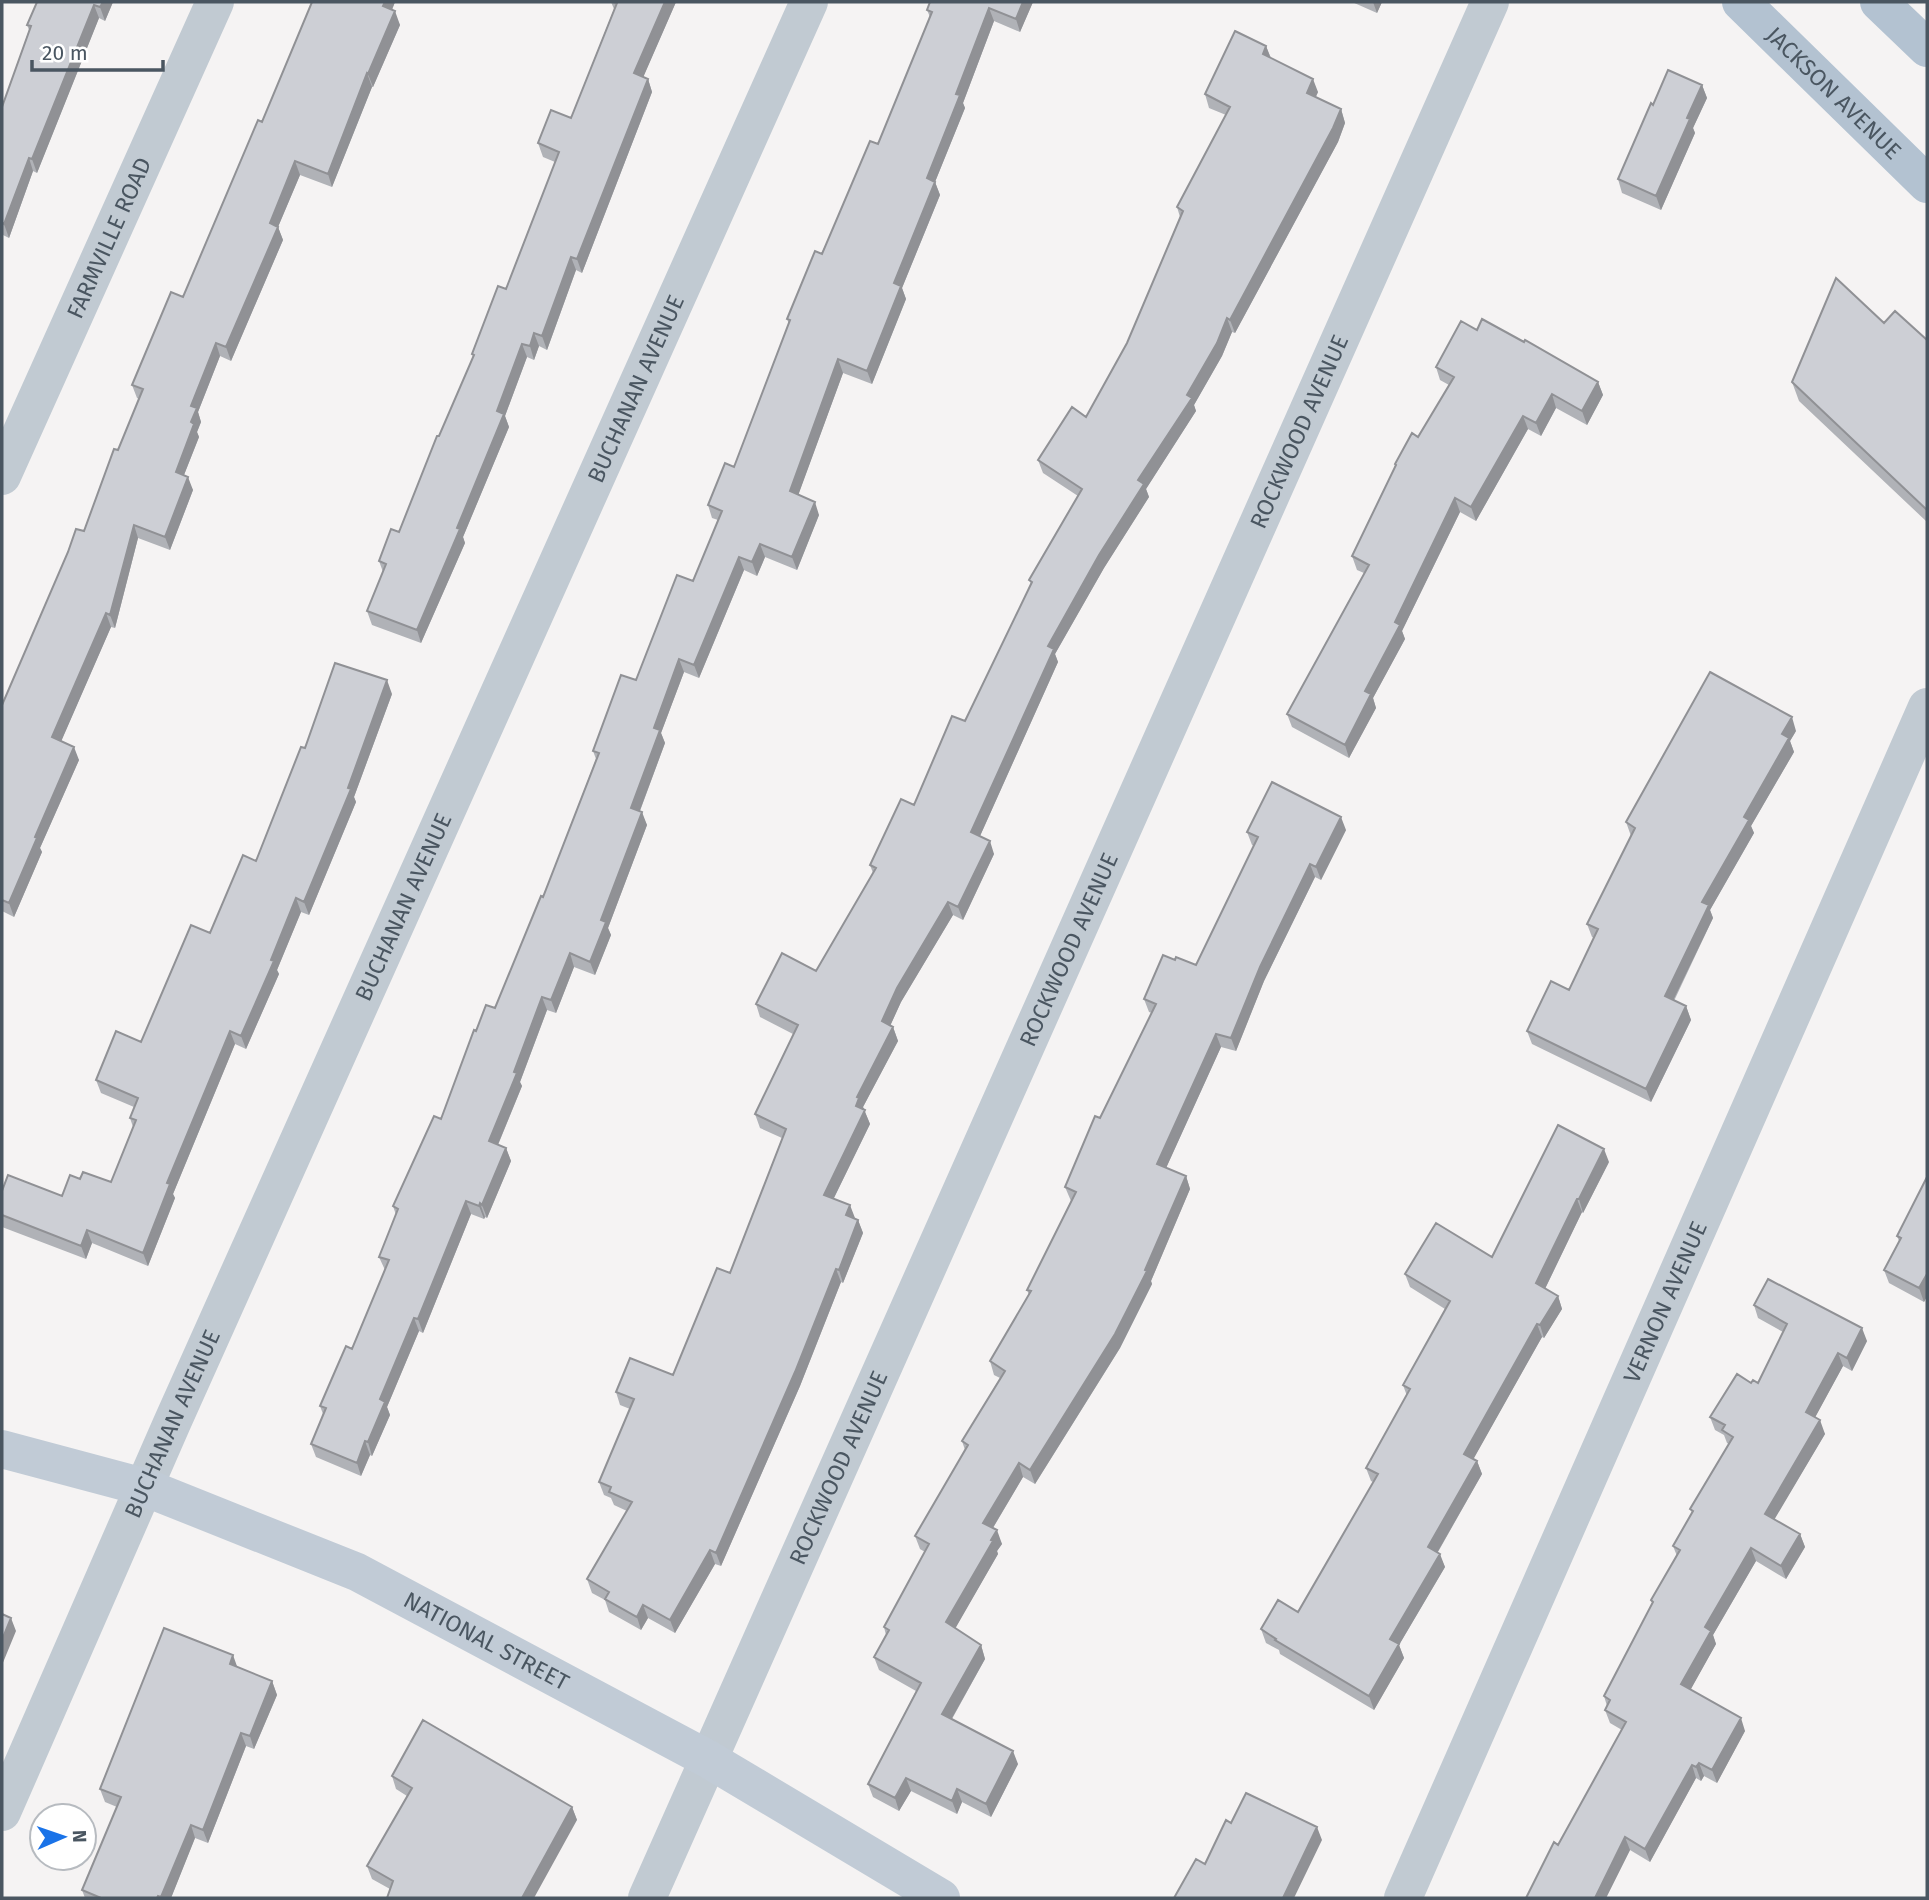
<svg xmlns="http://www.w3.org/2000/svg" width="1929" height="1900" font-family="'Fira Sans',sans-serif">
<rect width="100%" height="100%" fill="#f5f3f3"/>
<g fill="none" stroke-linecap="round" stroke-linejoin="round">
<g stroke="#c1cad2" stroke-width="38">
<path id="s1" d="M2,476L215,2"/>
<path id="s2" d="M2,1812L172,1423L809,2"/>
<path id="s3" d="M647,1898L1490,2"/>
<path id="s4" d="M1403,1898L1927,707"/>
</g>
<path stroke="#c1cbd6" stroke-width="38" id="s5" d="M2,1449L144,1487L357,1572L708,1759L941,1898"/>
<g stroke="#b3c2d1" stroke-width="38">
<path id="s6" d="M1741,2L1927,184"/>
<path d="M1879,2L1927,48"/>
</g>
</g>
<path fill="#b0b2b7" d="M37,2H113L105,21L99,18L37,173L33,171L9,238L3,235L2,238V107L29,30L27,25Z
M312,2H395L392,10L400,25L373,87H372L332,187L300,175L278,227L283,240L231,361L220,356L198,412L201,422L197,432L199,437L184,475L193,490L170,550L138,538L115,628L111,627L61,741L79,760L40,848L42,852L14,917L2,911V705L84,531L139,399L137,398L132,385L183,297L262,122Z
M611,2H676L643,77L648,79L652,92L582,273L576,270L547,350L539,346L534,360L527,357L505,416L509,427L463,537L465,543L421,643L372,625L367,611L383,572L379,561L399,532L473,357L472,354L506,289L555,162L543,157L538,143L571,118L614,9Z
M1033,2L1020,32L994,21L963,103L965,108L935,182L940,195L902,288L906,299L872,384L843,373L798,495L819,515L797,570L765,557L757,576L744,570L699,678L684,672L661,733L665,743L640,811L647,825L608,928L611,935L595,975L574,967L556,1013L547,1010L520,1082L522,1086L498,1145L506,1148L511,1161L487,1218L485,1217L484,1219L471,1214L423,1333L419,1331L387,1407L390,1415L372,1456L370,1455L361,1476L316,1457L311,1444L323,1414L320,1406L352,1349L385,1270L379,1257L396,1215L393,1206L441,1119L476,1031L495,1008L543,897L596,759L593,751L636,680L693,581L718,520L712,518L708,505L734,467L789,324L787,319L878,144L930,17L927,10Z
M1352,2H1382L1377,13Z
M1266,46L1271,58L1318,92L1316,97L1341,109L1345,123L1338,142L1235,333L1232,332L1222,356L1194,405L1196,411L1146,489L1149,497L1104,568L1055,654L1058,662L980,836L994,854L963,920L953,915L901,1002L890,1026L893,1027L898,1041L863,1107L870,1124L834,1198L855,1218L858,1220L863,1233L843,1283L841,1282L800,1386L721,1566L715,1564L675,1633L648,1618L641,1630L609,1612L605,1600L592,1593L587,1579L627,1511L614,1505L611,1498L604,1495L599,1482L630,1409L620,1405L616,1392L673,1375L730,1273L782,1138L760,1128L755,1114L793,1034L760,1017L756,1004L816,971L873,873L870,865L914,805L965,721L1031,584L1029,580L1078,496L1043,473L1038,460L1086,417L1127,343L1180,217L1177,207L1226,115L1209,108L1205,94Z
M1702,85L1707,98L1693,128L1695,133L1661,210L1622,193L1618,179L1653,105Z
M1884,323L1927,340V522L1799,401L1792,382Z
M1477,330L1598,382L1603,395L1587,425L1556,408L1541,436L1528,429L1476,521L1460,512L1402,631L1405,639L1373,698L1376,708L1349,758L1292,727L1287,714L1364,573L1357,570L1352,556L1395,466V464L1418,437L1449,385L1440,380L1436,367Z
M392,694L354,797L356,802L309,915L301,912L277,970L279,974L246,1049L235,1044L173,1194L175,1198L148,1266L92,1243L86,1259L2,1227V1215L62,1196L80,1179L111,1182L133,1127L130,1118L134,1107L101,1093L96,1080L141,1042L256,861L305,748Z
M1796,731L1790,741L1794,752L1751,826L1754,833L1710,910L1713,918L1674,1001L1686,1006L1691,1020L1651,1102L1532,1044L1527,1031L1569,990L1594,938L1592,937L1587,924L1631,836L1626,822Z
M1346,830L1321,880L1315,877L1264,981L1236,1051L1221,1047L1166,1168L1186,1176L1190,1189L1151,1281L1152,1284L1120,1348L1035,1484L1023,1477L993,1528L1002,1544L997,1551L998,1554L955,1628L981,1645L985,1659L952,1719L1018,1764L991,1817L962,1802L957,1814L911,1791L899,1811L873,1797L868,1784L916,1691L879,1670L874,1657L886,1635L884,1627L925,1552L920,1549L915,1536L965,1450L962,1441L1000,1378L994,1375L990,1361L1029,1295L1027,1290L1071,1201L1065,1187L1152,1013L1149,1012L1144,999L1175,960L1196,965L1254,846L1252,845L1247,832Z
M1609,1162L1583,1213L1582,1212L1545,1289L1558,1296L1562,1309L1544,1338L1542,1337L1473,1459L1477,1461L1482,1474L1438,1552L1445,1567L1399,1645L1404,1658L1374,1710L1280,1654L1279,1650L1266,1643L1261,1629L1298,1612L1373,1482L1371,1481L1366,1468L1407,1396L1403,1385L1445,1309L1410,1287L1405,1274L1492,1257Z
M1927,1177V1296L1924,1302L1889,1283L1884,1270L1899,1241L1897,1236Z
M1754,1305L1867,1341L1852,1371L1843,1366L1815,1417L1825,1434L1774,1519L1800,1534L1805,1547L1786,1579L1756,1561L1713,1635L1716,1644L1690,1690L1745,1731L1717,1783L1704,1776L1701,1781L1696,1778L1650,1862L1630,1850L1606,1898H1526L1558,1845L1622,1730L1610,1723L1605,1710L1607,1706L1604,1696L1653,1604L1651,1600L1677,1556L1673,1546L1692,1513L1690,1509L1729,1444L1727,1443L1724,1435L1715,1430L1710,1417L1751,1383H1758L1783,1332L1758,1318Z
M237,1667L272,1681L277,1695L254,1749L246,1746L208,1843L195,1838L171,1898H85L82,1890L117,1807L105,1802L100,1789Z
M392,1776L572,1807L577,1820L390,1889L372,1879L367,1866L407,1796L396,1789Z"/>
<path fill="#909195" d="M103,2H113L105,21L100,7Z
M385,2H395L388,19L383,6Z
M665,2H676L639,87L634,73Z
M1023,2H1033L1020,32L1016,19Z
M1373,2H1382L1377,13Z
M94,5L99,18L37,173L32,159Z
M989,8L994,21L963,103L965,108L935,182L940,195L902,288L906,299L872,384L867,371L894,283L927,178L956,94Z
M395,11L400,25L373,87L368,74Z
M1266,46L1271,59L1263,54Z
M367,73L372,87L332,187L328,174Z
M648,79L652,92L582,273L577,259Z
M1313,79L1318,92L1311,106L1307,93Z
M1702,85L1707,98L1693,128L1695,133L1661,210L1656,196L1687,118Z
M1341,109L1345,123L1338,142L1235,333L1230,320Z
M29,158L33,171L9,238L4,224Z
M295,161L300,175L278,227L283,240L231,361L226,347L270,223Z
M571,257L576,270L547,350L542,336Z
M1227,318L1232,332L1222,356L1194,405L1196,411L1146,489L1149,497L1104,568L1055,654L1058,662L976,845L971,832L1048,646L1138,480L1187,395Z
M534,333L539,346L534,360L530,346Z
M216,343L220,356L198,412L201,422L197,432L199,437L180,485L176,472L191,422V406Z
M522,344L527,357L505,416L509,427L463,537L465,543L421,643L417,630L457,528L497,411Z
M838,359L843,373L795,504L790,491Z
M1598,382L1603,395L1587,425L1582,411Z
M1552,394L1556,408L1541,436L1536,423Z
M1523,416L1528,429L1476,521L1471,507Z
M188,477L193,490L170,550L165,537Z
M1455,498L1460,512L1402,631L1405,639L1373,698L1376,708L1349,758L1345,745L1365,691L1395,622Z
M815,502L819,515L797,570L792,557Z
M134,525L138,538L115,628L110,615Z
M760,544L765,557L757,576L752,562Z
M739,557L744,570L699,678L694,665Z
M106,613L111,627L57,751L52,737Z
M679,659L684,672L661,733L665,743L636,821L631,808L654,728Z
M387,680L392,694L354,797L356,802L309,915L304,902L348,788Z
M1792,717L1796,731L1790,741L1794,752L1751,826L1754,833L1710,910L1713,918L1669,1009L1665,996L1702,902L1744,817L1782,734Z
M74,747L79,760L40,848L42,852L14,917L9,903L35,837Z
M642,812L647,825L608,928L611,935L595,975L590,962L601,920Z
M1341,817L1346,830L1321,880L1316,867Z
M990,841L994,854L963,920L958,907Z
M1310,864L1315,877L1264,981L1236,1051L1231,1038L1260,967Z
M296,898L301,912L277,970L279,974L246,1049L241,1036Z
M948,902L953,915L901,1002L886,1035L882,1021L897,988Z
M570,953L574,967L556,1013L551,1000Z
M542,997L547,1010L520,1082L522,1086L494,1154L489,1141Z
M1686,1006L1691,1020L1651,1102L1646,1089Z
M893,1027L898,1041L863,1107L870,1124L829,1208L824,1195L856,1106L857,1097Z
M230,1031L235,1044L173,1194L175,1198L148,1266L143,1253L167,1183Z
M1216,1034L1221,1047L1162,1177L1157,1164Z
M506,1148L511,1161L487,1218L482,1205Z
M1604,1149L1609,1162L1583,1213L1579,1199Z
M1186,1176L1190,1189L1151,1281L1152,1284L1120,1348L1035,1484L1030,1470L1145,1270Z
M1577,1199L1582,1212L1541,1297L1536,1283Z
M466,1201L471,1214L423,1333L418,1319Z
M480,1203L485,1217L484,1219L479,1206Z
M850,1205L855,1218L846,1215Z
M858,1220L863,1233L843,1283L839,1270Z
M87,1230L92,1243L86,1259L81,1246Z
M836,1269L841,1282L800,1386L721,1566L716,1553Z
M1927,1274V1296L1924,1302L1919,1288Z
M1558,1296L1562,1309L1544,1338L1540,1325Z
M414,1318L419,1331L387,1407L390,1415L372,1456L368,1442L380,1399Z
M1537,1324L1542,1337L1469,1467L1464,1454Z
M1862,1328L1867,1341L1852,1371L1847,1358Z
M1838,1353L1843,1366L1811,1425L1806,1412Z
M1820,1420L1825,1434L1770,1527L1765,1514Z
M365,1441L370,1455L361,1476L357,1463Z
M1477,1461L1482,1474L1433,1560L1428,1547Z
M1019,1463L1023,1477L988,1536L983,1523Z
M997,1530L1002,1544L997,1551L998,1554L951,1636L946,1622Z
M1800,1534L1805,1547L1786,1579L1781,1566Z
M1751,1548L1756,1561L1713,1635L1716,1644L1686,1698L1681,1684L1705,1627Z
M710,1550L715,1564L675,1633L670,1620Z
M1440,1554L1445,1567L1399,1645L1404,1658L1374,1710L1369,1696L1390,1639Z
M643,1605L648,1618L641,1630L637,1617Z
M11,1618L16,1631L2,1665V1640Z
M981,1645L985,1659L947,1727L942,1714Z
M233,1655L238,1669L230,1664Z
M272,1681L277,1695L254,1749L250,1736Z
M1741,1718L1745,1731L1717,1783L1712,1770Z
M241,1733L246,1746L208,1843L203,1830Z
M1013,1751L1018,1764L991,1817L986,1804Z
M1699,1763L1704,1776L1701,1781L1696,1767Z
M1692,1765L1696,1778L1650,1862L1645,1849Z
M906,1778L911,1791L899,1811L895,1798Z
M957,1789L962,1802L957,1814L952,1801Z
M572,1807L577,1820L534,1898H522Z
M191,1825L195,1838L171,1898H162L161,1897Z
M1317,1827L1322,1840L1294,1898H1283Z
M1625,1837L1630,1850L1606,1898H1595Z"/>
<path fill="#cdcfd5" stroke="#909195" stroke-width="2" d="M37,2H103L100,7L94,5L32,159L29,158L4,224L2,223V107L31,26L27,25Z
M312,2H385L383,6L395,11L368,74L367,73L328,174L295,161L270,223L278,227L226,347L216,343L191,406L197,408L191,422L194,424L176,472L188,477L165,537L134,525L110,615L106,613L52,737L74,747L35,837L37,838L9,903L2,900V705L68,552L76,529L84,531L114,449L118,450L143,389L132,385L171,292L183,297L258,120L262,122Z
M613,2H665L634,73L648,79L577,259L571,257L542,336L534,333L530,346L522,344L497,411L504,414L457,528L460,529L417,630L367,611L386,564L379,561L391,529L399,532L437,436H439L474,355L472,354L498,286L506,289L559,152L538,143L551,110L571,118L617,3Z
M930,2H1023L1016,19L989,8L956,94L960,95L927,178L935,182L894,283L901,286L867,371L838,359L790,491L815,502L792,557L760,544L752,562L739,557L694,665L679,659L654,728L660,730L631,808L642,812L601,920L606,922L590,962L570,953L551,1000L542,997L514,1072L517,1073L489,1141L506,1148L482,1205L480,1203L479,1206L466,1201L418,1319L414,1318L380,1399L385,1402L368,1442L365,1441L357,1463L311,1444L326,1408L320,1406L336,1369L346,1346L352,1349L389,1260L379,1257L398,1209L393,1206L434,1116L441,1119L474,1030L476,1031L486,1005L495,1008L541,896L543,897L599,753L593,751L621,675L636,680L677,575L693,581L722,511L708,505L725,463L734,467L790,320L787,319L815,251L822,254L870,141L878,144L932,12L927,10Z
M1235,31L1266,46L1263,54L1313,79L1307,93L1341,109L1333,128L1230,320L1227,318L1217,343L1187,395L1192,398L1138,480L1144,484L1099,555L1048,646L1054,649L971,832L990,841L958,907L948,902L897,988L882,1021L893,1027L857,1097L859,1098L856,1106L865,1110L824,1195L850,1205L846,1215L858,1220L839,1270L836,1269L795,1372L716,1553L710,1550L670,1620L643,1605L637,1617L605,1599L609,1592L587,1579L632,1502L609,1492L611,1487L599,1482L634,1399L616,1392L630,1358L673,1375L717,1268L730,1273L786,1129L755,1114L798,1025L756,1004L782,953L816,971L876,868L870,865L901,799L914,805L952,716L965,721L1032,582L1029,580L1082,489L1038,460L1072,407L1086,417L1127,343L1183,211L1177,207L1230,107L1205,94Z
M1668,70L1702,85L1687,118L1690,119L1656,196L1618,179L1651,103L1653,105Z
M1836,278L1884,323L1895,311L1927,340V510L1792,382Z
M1482,319L1524,342L1525,340L1598,382L1582,411L1552,394L1536,423L1523,416L1471,507L1455,498L1395,622L1400,625L1365,691L1371,694L1345,745L1287,714L1369,565L1352,556L1396,465L1395,464L1412,433L1418,437L1454,377L1436,367L1461,321L1477,330Z
M335,663L387,680L348,788L351,789L304,902L296,898L271,960L274,961L241,1036L230,1031L167,1183L170,1184L143,1253L87,1230L81,1246L2,1215V1191L8,1175L62,1196L70,1175L80,1179L83,1172L111,1182L136,1120L130,1118L138,1098L96,1080L116,1031L141,1042L191,925L210,933L243,855L256,861L301,747L305,748Z
M1710,672L1792,717L1782,734L1789,738L1744,817L1749,820L1702,902L1709,905L1665,996L1686,1006L1646,1089L1527,1031L1551,981L1569,990L1598,929L1587,924L1635,828L1626,822Z
M1272,782L1341,817L1316,867L1310,864L1260,967L1231,1038L1216,1034L1157,1164L1186,1176L1145,1270L1147,1271L1115,1334L1030,1470L1019,1463L983,1523L997,1530L991,1540L993,1541L946,1622L981,1645L942,1714L1013,1751L986,1804L957,1789L952,1801L906,1778L895,1798L868,1784L921,1683L874,1657L889,1630L884,1627L929,1544L915,1536L968,1445L962,1441L1005,1371L990,1361L1031,1291L1027,1290L1076,1192L1065,1187L1095,1116L1100,1118L1156,1004L1144,999L1163,955L1175,960L1176,957L1196,965L1258,837L1247,832Z
M1558,1125L1604,1149L1579,1199H1577L1536,1283L1558,1296L1540,1325L1537,1324L1464,1454L1477,1461L1428,1547L1440,1554L1390,1639L1399,1644L1369,1696L1275,1640L1276,1639L1261,1629L1278,1600L1298,1612L1378,1474L1366,1468L1410,1389L1403,1385L1450,1301L1405,1274L1436,1223L1492,1257Z
M1927,1177V1274L1919,1288L1884,1270L1901,1238L1897,1236Z
M1768,1279L1862,1328L1847,1358L1838,1353L1806,1412L1820,1420L1765,1514L1800,1534L1781,1566L1751,1548L1705,1627L1711,1631L1681,1684L1741,1718L1712,1770L1699,1763L1696,1767L1692,1765L1645,1849L1625,1837L1595,1898H1526L1554,1842L1558,1845L1626,1722L1605,1710L1610,1700L1604,1696L1653,1602L1651,1600L1680,1550L1673,1546L1693,1511L1690,1509L1733,1437L1722,1430L1725,1425L1710,1417L1737,1374L1751,1383L1753,1380L1758,1383L1787,1324L1754,1305Z
M2,1614L11,1618L2,1640Z
M164,1628L233,1655L230,1664L272,1681L250,1736L241,1733L203,1830L191,1825L161,1897L158,1896L157,1898H101L82,1890L121,1797L100,1789Z
M423,1720L572,1807L522,1898H387L393,1881L367,1866L412,1788L392,1776Z
M1246,1793L1317,1827L1283,1898H1174L1196,1859L1205,1864L1226,1820L1231,1823Z"/>
<g text-anchor="middle" dominant-baseline="central" stroke-width="5" stroke-linejoin="round" paint-order="stroke">
<g font-size="23" fill="#4a5661" stroke="#fff">
<text stroke="none"><textPath href="#s6" startOffset="130">JACKSON AVENUE</textPath></text>
<text stroke="none"><textPath href="#s1" startOffset="261">FARMVILLE ROAD</textPath></text>
<text stroke="none"><textPath href="#s2" startOffset="1558">BUCHANAN AVENUE</textPath></text>
<text stroke="none"><textPath href="#s3" startOffset="1605">ROCKWOOD AVENUE</textPath></text>
<text stroke="none"><textPath href="#s2" startOffset="990">BUCHANAN AVENUE</textPath></text>
<text stroke="none"><textPath href="#s3" startOffset="1038">ROCKWOOD AVENUE</textPath></text>
<text stroke="none"><textPath href="#s4" startOffset="651">VERNON AVENUE</textPath></text>
<text stroke="none"><textPath href="#s2" startOffset="424">BUCHANAN AVENUE</textPath></text>
<text stroke="none"><textPath href="#s3" startOffset="471">ROCKWOOD AVENUE</textPath></text>
<text stroke="none"><textPath href="#s5" startOffset="523">NATIONAL STREET</textPath></text>
</g>
</g>
<rect width="1929" height="1900" fill="none" stroke="#4a5661" stroke-width="7"/>
<g transform="translate(63 1837) rotate(88)"><circle r="33" fill="#ffffff" stroke="#b7bbc0" stroke-width="2"/>
<path d="M0-5L12 26L0 18L-12 26Z" fill="#1a73e8"/>
<text y="-10" font-size="19" font-weight="bold" text-anchor="middle" fill="#4a5661">N</text>
</g>
<path d="M32 60v10h131v-10" fill="none" stroke="#4a5661" stroke-width="3.5"/>
<text x="42" y="60" font-size="21" fill="#4a5661" stroke="#ffffff" stroke-width="5" paint-order="stroke">20 m</text>
</svg>
